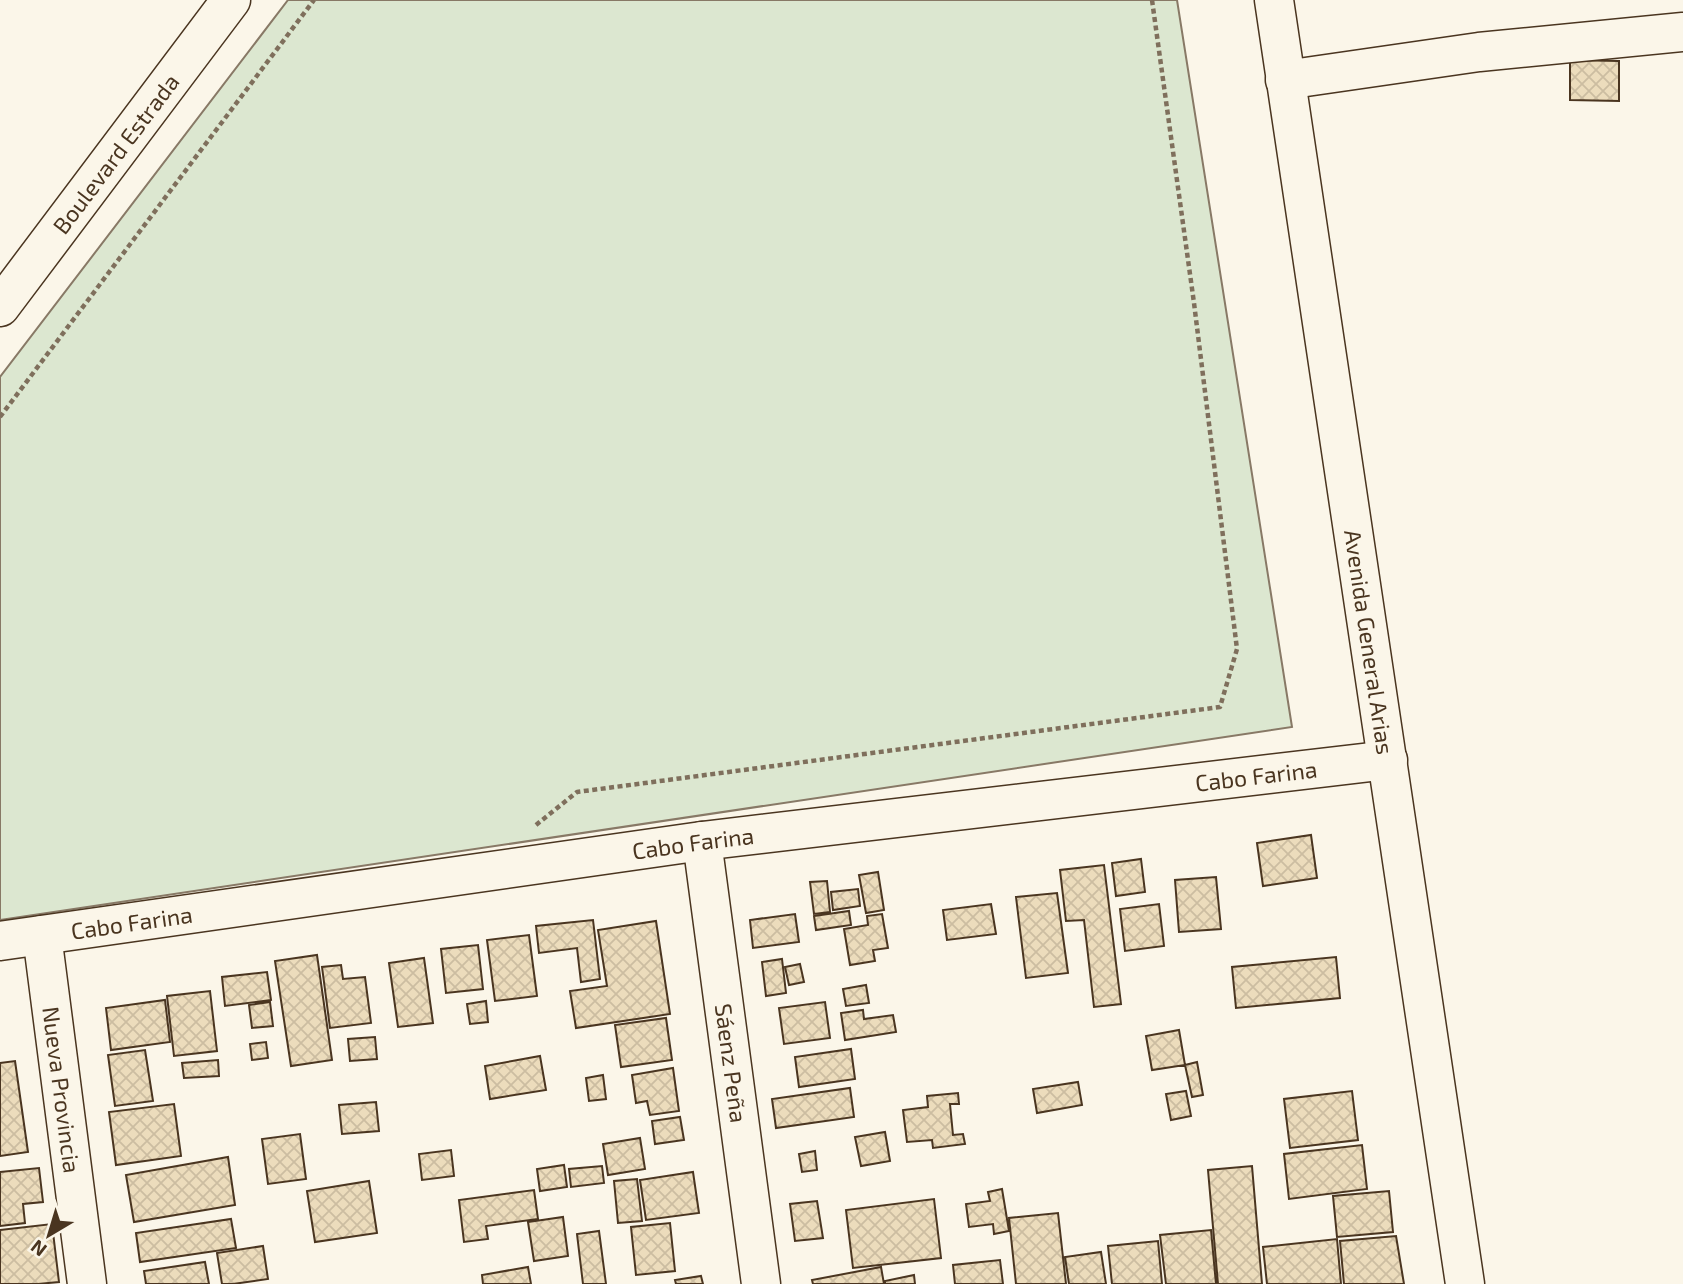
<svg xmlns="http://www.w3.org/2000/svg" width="1683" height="1284" font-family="'Exo 2',sans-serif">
<defs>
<pattern id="building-cross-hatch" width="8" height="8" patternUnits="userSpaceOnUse" patternTransform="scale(1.75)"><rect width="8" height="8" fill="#ecdcbc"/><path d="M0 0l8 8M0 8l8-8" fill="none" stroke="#ccbda1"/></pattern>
</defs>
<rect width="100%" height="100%" fill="#fbf6e9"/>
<path fill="#dce7d0" stroke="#887966" stroke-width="2" d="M288,0H1177L1292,727L0,920V377Z"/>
<path fill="url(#building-cross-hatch)" stroke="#4a3520" stroke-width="2" d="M1570,60L1619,61V101L1570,100Z
M1311,835L1317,878L1263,886L1257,843Z
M1141,859L1145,892L1116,896L1112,863Z
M1104,865L1121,1004L1094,1007L1084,920L1066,921L1060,870Z
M878,872L884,910L866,913L859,875Z
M1216,877L1221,929L1179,932L1175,880Z
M827,881L830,912L814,914L810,882Z
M858,889L860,906L833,910L831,892Z
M1057,893L1068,973L1026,978L1016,897Z
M991,904L996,934L947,940L943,910Z
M1159,904L1164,946L1125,951L1120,909Z
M849,911L851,925L816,930L814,916Z
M795,914L799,942L753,948L750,920Z
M882,914L888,948L873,950L875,961L850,965L844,929L868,925L867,916Z
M593,920L600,979L581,982L577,948L539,953L536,926Z
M656,921L670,1014L576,1028L570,991L607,986L598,930Z
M529,935L537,996L495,1001L487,940Z
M478,945L483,989L446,993L441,949Z
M317,955L332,1060L291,1066L275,961Z
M1336,957L1340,998L1236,1008L1232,967Z
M424,958L433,1023L398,1027L389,963Z
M782,959L786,993L766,996L762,962Z
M800,964L804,982L789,985L785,967Z
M341,965L343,979L365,977L371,1023L330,1028L322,967Z
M267,972L271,1000L225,1006L222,977Z
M866,985L869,1003L846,1006L843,989Z
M210,991L217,1051L174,1056L167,996Z
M165,1000L170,1042L111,1050L106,1008Z
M486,1001L488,1022L470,1024L467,1004Z
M270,1002L273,1026L252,1028L249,1005Z
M825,1002L830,1038L784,1044L779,1008Z
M863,1010L864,1019L893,1015L896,1032L845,1040L841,1013Z
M666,1018L672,1060L621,1067L615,1025Z
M1179,1030L1185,1065L1152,1070L1146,1036Z
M375,1037L377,1059L350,1061L348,1039Z
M266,1042L268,1058L252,1060L250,1044Z
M851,1049L855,1079L799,1087L795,1057Z
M145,1050L153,1101L115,1106L108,1055Z
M540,1056L546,1090L490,1099L485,1066Z
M218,1060L219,1076L184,1078L182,1063Z
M15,1061L28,1152L0,1156V1063Z
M1197,1062L1203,1095L1192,1097L1185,1065Z
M673,1068L679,1111L650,1115L647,1101L636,1103L632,1075Z
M603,1075L606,1099L589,1101L586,1078Z
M1078,1082L1082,1105L1037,1113L1033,1089Z
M850,1088L854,1117L776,1128L772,1099Z
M1186,1091L1191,1116L1171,1120L1166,1094Z
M1352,1091L1358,1140L1290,1148L1284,1099Z
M958,1093L959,1104H950L953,1135L963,1134L965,1144L933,1148L932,1140L907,1142L903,1110L928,1107L927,1096Z
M376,1102L379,1131L342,1134L339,1105Z
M174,1104L181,1156L116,1165L109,1112Z
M680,1117L684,1140L655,1144L652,1121Z
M885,1132L890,1161L861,1166L855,1137Z
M300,1134L306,1179L268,1184L262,1139Z
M640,1138L645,1169L608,1175L603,1144Z
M1362,1145L1367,1189L1289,1199L1284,1154Z
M451,1150L454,1176L422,1180L419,1154Z
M815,1151L817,1170L802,1172L799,1154Z
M228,1157L235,1205L134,1222L126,1175Z
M564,1165L567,1187L540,1191L537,1169Z
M602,1166L604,1183L571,1187L569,1169Z
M1252,1166L1262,1284H1218L1208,1170Z
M39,1168L43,1202L23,1204L25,1223L0,1226V1172Z
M693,1172L699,1213L646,1220L640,1180Z
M637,1179L642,1221L618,1223L614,1181Z
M369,1181L377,1233L315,1242L307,1191Z
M1002,1189L1009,1231L994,1234L993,1224L969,1227L966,1204L990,1201L988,1192Z
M534,1190L538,1219L486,1226L488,1239L464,1242L459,1200Z
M1389,1191L1393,1232L1337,1237L1333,1196Z
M934,1199L941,1258L853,1268L846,1210Z
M817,1201L823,1238L795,1241L790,1204Z
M1058,1213L1066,1284H1016L1009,1218Z
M563,1217L568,1256L534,1261L528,1222Z
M231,1219L236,1248L140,1262L136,1233Z
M670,1223L675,1271L636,1275L631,1227Z
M52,1224L59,1282L38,1284H0V1230Z
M1211,1230L1216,1284H1166L1160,1235Z
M599,1231L606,1284H583L577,1234Z
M1396,1236L1404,1284H1344L1340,1241Z
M1337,1239L1341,1284H1267L1263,1247Z
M1158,1241L1162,1284H1112L1108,1246Z
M263,1246L268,1279L233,1284H222L217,1253Z
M1101,1252L1106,1284H1069L1065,1257Z
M1000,1260L1003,1284H955L953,1265Z
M205,1262L209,1284H146L144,1271Z
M528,1267L531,1284H483L482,1275Z
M881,1267L884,1284H813L812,1280Z
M914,1275L915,1284H885V1281Z
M701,1276L703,1284H676L675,1280Z"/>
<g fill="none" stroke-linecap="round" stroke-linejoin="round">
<defs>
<g id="minor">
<path d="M1285,80L1479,52L1683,32"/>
<path id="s1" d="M0,307L231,0"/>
<path id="s2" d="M702,841L761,1284"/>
<path id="s3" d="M42,935L87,1284"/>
<path id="s4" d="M0,941L702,841L1388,760"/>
</g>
<g id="major">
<path id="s5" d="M1274,0L1465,1284"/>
</g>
</defs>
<use href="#minor" stroke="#4a3520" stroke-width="41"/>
<use href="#major" stroke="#4a3520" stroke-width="41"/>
<path stroke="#7f6f5c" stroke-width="4.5" stroke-dasharray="5 3.5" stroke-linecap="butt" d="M0,417L314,0
M536,825L577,792L1220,707L1237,649L1194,303L1152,0"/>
<use href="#minor" stroke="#fbf6e9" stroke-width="38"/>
<use href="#major" stroke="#fbf6e9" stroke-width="38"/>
</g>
<g text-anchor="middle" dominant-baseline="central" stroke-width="5" stroke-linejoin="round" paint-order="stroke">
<g font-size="23" fill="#4a3520" stroke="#fbf6e9">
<text stroke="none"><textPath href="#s1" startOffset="192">Boulevard Estrada</textPath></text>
<text stroke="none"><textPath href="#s5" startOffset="649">Avenida General Arias</textPath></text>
<text stroke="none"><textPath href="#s4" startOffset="1267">Cabo Farina</textPath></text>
<text stroke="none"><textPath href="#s4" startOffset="700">Cabo Farina</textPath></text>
<text stroke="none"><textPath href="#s4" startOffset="133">Cabo Farina</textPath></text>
<text stroke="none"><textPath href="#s2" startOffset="224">Sáenz Peña</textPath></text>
<text stroke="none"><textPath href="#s3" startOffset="156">Nueva Provincia</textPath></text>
</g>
</g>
<g transform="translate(49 1235) rotate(218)" stroke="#fbf6e9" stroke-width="5" paint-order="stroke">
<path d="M0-5L12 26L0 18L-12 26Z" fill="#4a3520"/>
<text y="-10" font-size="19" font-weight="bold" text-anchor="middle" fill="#4a3520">N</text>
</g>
</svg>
